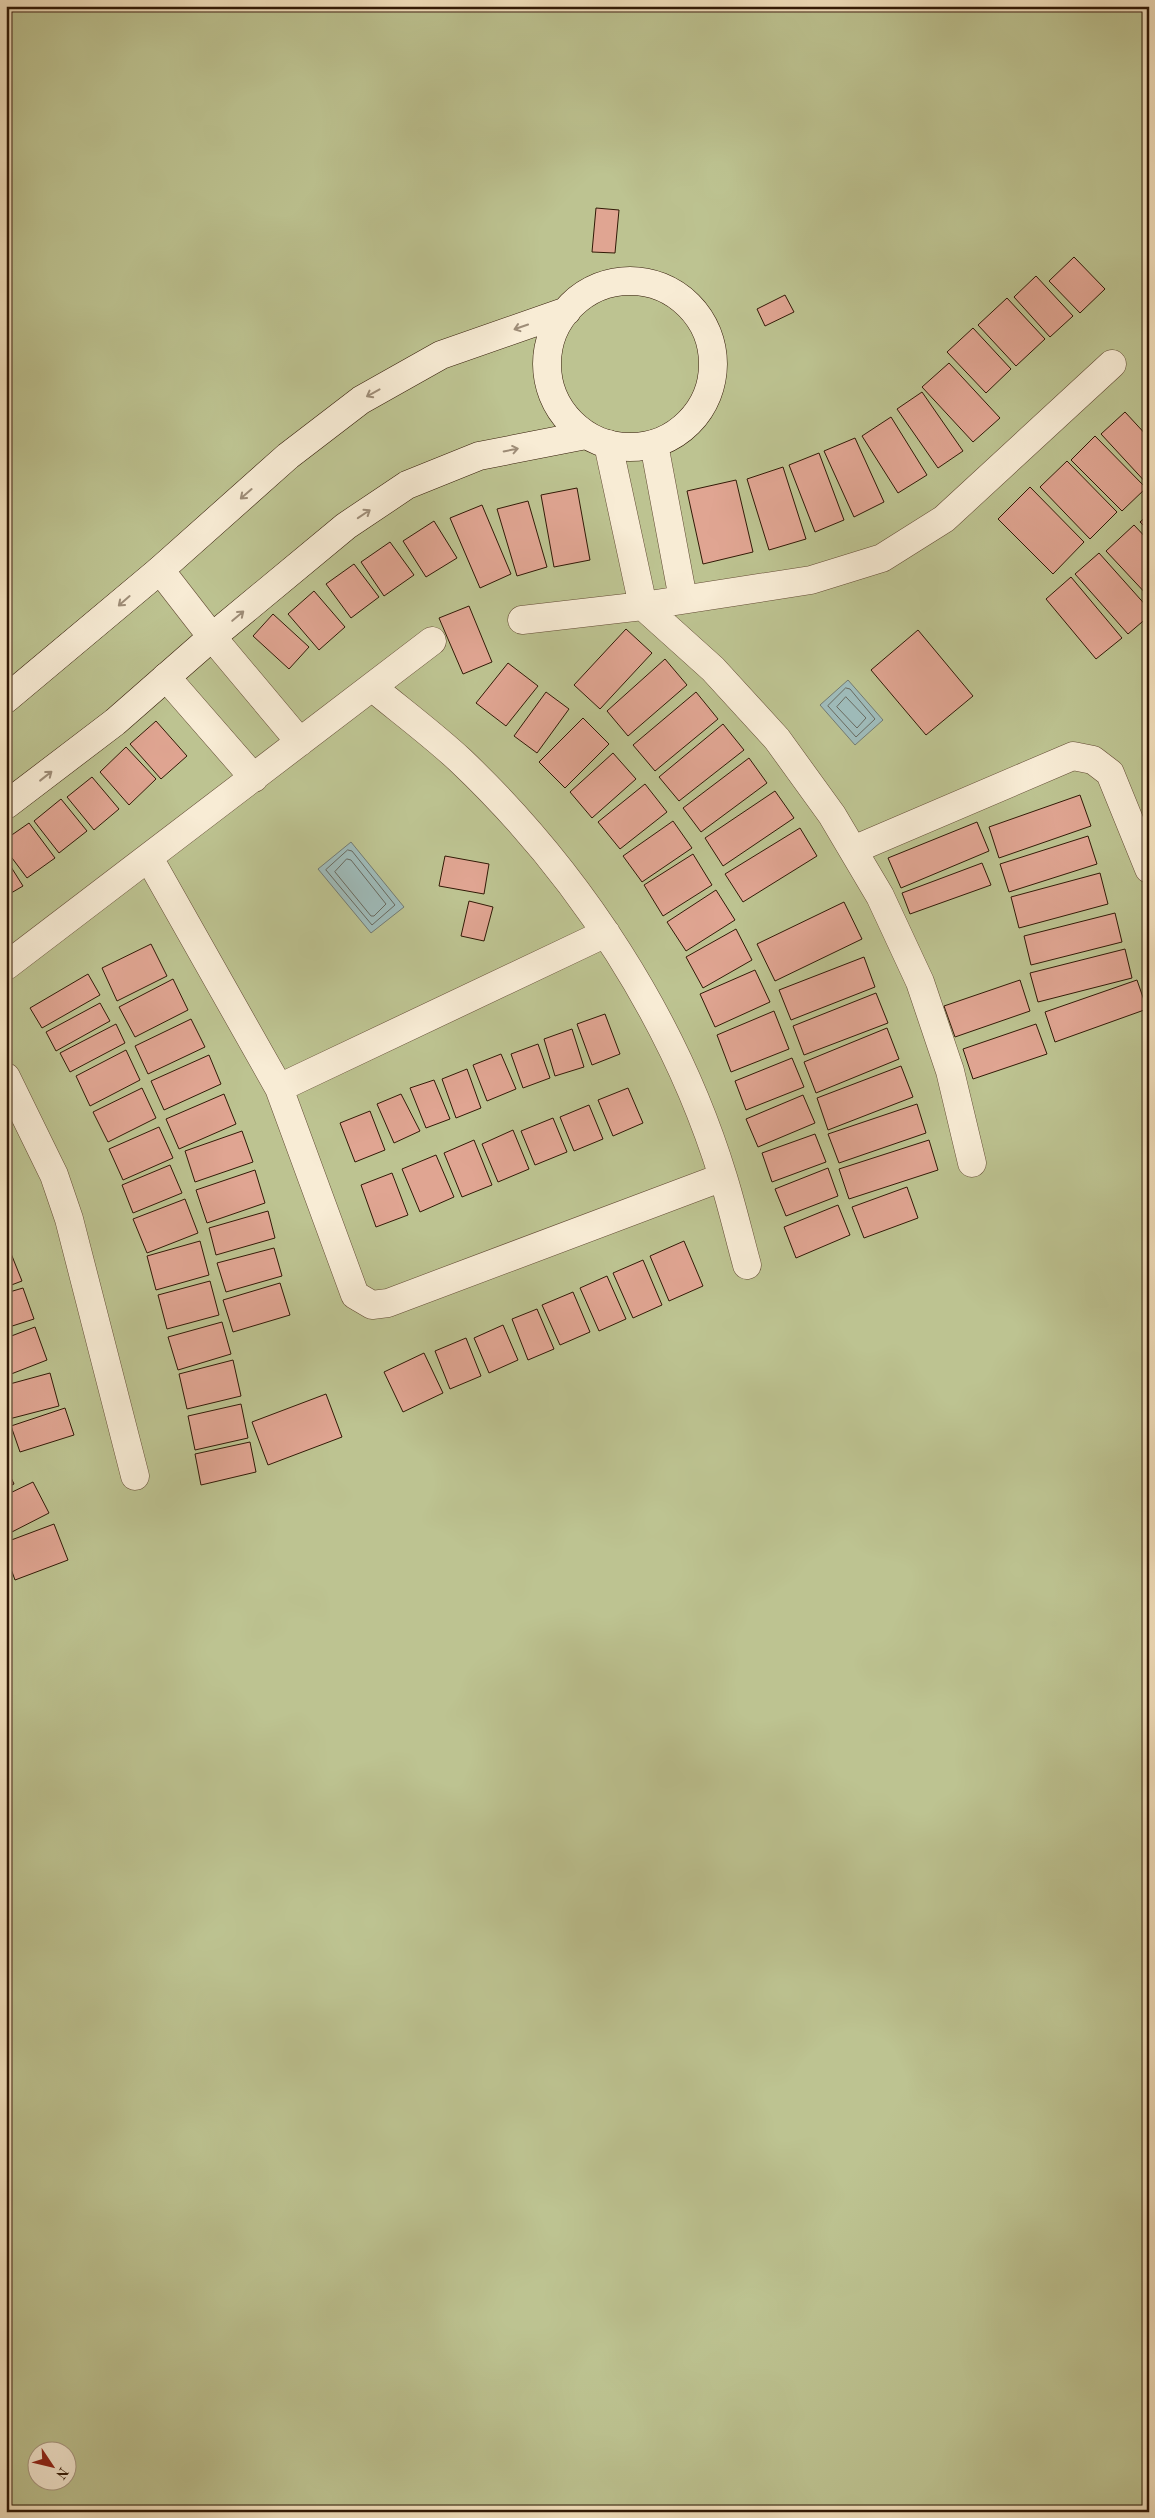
<svg xmlns="http://www.w3.org/2000/svg" width="1155" height="2518" font-family="'Old Standard TT',serif">
<rect width="100%" height="100%" fill="#f4e2bf"/>
<filter id="stains"><feTurbulence type="fractalNoise" baseFrequency=".004" numOctaves="4"/><feColorMatrix values="0 0 0 0 .2 0 0 0 0 .09 0 0 0 0 .02 0 0 0 .5 -.17"/></filter>
<radialGradient id="worn" r=".72"><stop offset=".6" stop-color="#630" stop-opacity="0"/><stop offset="1" stop-color="#630" stop-opacity=".3"/></radialGradient>
<path fill="#bdc391" stroke="#776e4c" fill-rule="evenodd" d="M6,6H1149V2512H6ZM38,2450H68V2480H38Z"/>
<path fill="#9fbcbb" stroke="#737b73" d="M848,680L883,720L855,745L820,705Z
M351,842L404,907L371,933L318,869Z"/>
<g fill="none" stroke-linecap="round" stroke-linejoin="round">
<path stroke="#686a60" stroke-width="1" d="M846,688L850,689L875,719L856,737L828,706Z
M846,697L866,718L857,728L837,707Z
M348,850L352,851L395,905L372,925L326,870Z
M347,859L351,860L386,904L374,916H371L335,872Z"/>
</g>
<path fill="#e0a592" stroke="#311906" d="M596,208L619,210L615,253L592,252Z
M1074,257L1105,289L1080,313L1049,281Z
M1036,276L1073,316L1050,337L1014,297Z
M785,295L794,312L765,326L757,309Z
M1007,298L1045,339L1016,366L978,325Z
M973,328L1011,369L986,393L947,352Z
M949,363L1000,418L973,442L922,387Z
M922,392L963,451L938,468L897,409Z
M1125,412L1149,438V486L1101,434Z
M891,417L927,475L898,493L862,436Z
M1095,436L1146,488L1122,511L1071,460Z
M855,438L884,502L854,517L824,451Z
M819,453L844,520L815,532L789,465Z
M1067,461L1117,512L1090,539L1040,487Z
M783,467L806,539L769,550L747,479Z
M736,480L753,552L703,564L687,491Z
M1030,487L1084,542L1053,574L998,519Z
M577,488L590,560L554,567L541,495Z
M528,501L547,567L517,576L497,509Z
M482,505L511,574L480,588L450,518Z
M1149,514V531L1140,522Z
M434,521L457,558L426,577L403,541Z
M1134,525L1149,541V597L1106,551Z
M390,542L414,575L384,596L361,562Z
M1099,553L1149,609V616L1128,634L1075,574Z
M354,564L379,597L351,618L326,584Z
M1071,577L1122,638L1096,659L1046,599Z
M314,591L345,627L319,650L288,614Z
M469,606L492,662L463,674L439,618Z
M273,614L309,647L289,669L253,636Z
M626,629L652,653L600,709L574,685Z
M918,630L973,696L926,735L871,670Z
M665,659L687,685L628,736L607,711Z
M508,663L538,686L506,726L476,703Z
M546,692L569,709L537,753L514,736Z
M696,692L718,719L655,771L633,745Z
M583,718L609,744L565,788L539,762Z
M156,721L187,756L161,779L130,744Z
M723,724L744,750L679,801L659,777Z
M126,747L156,779L129,805L100,772Z
M613,753L636,779L592,818L570,792Z
M749,758L767,783L701,832L683,808Z
M92,777L119,809L94,830L67,797Z
M645,784L667,812L620,849L598,822Z
M775,791L794,818L723,866L705,838Z
M1080,795L1091,826L999,858L989,827Z
M61,799L87,831L59,853L34,821Z
M673,821L692,848L642,882L623,856Z
M977,822L989,851L901,888L888,858Z
M29,823L55,858L27,878L6,850V839Z
M800,828L817,856L743,902L725,874Z
M1088,836L1097,864L1009,892L1000,864Z
M693,854L712,885L663,916L644,885Z
M445,856L489,864L484,894L439,886Z
M6,859L23,886L6,896Z
M982,863L991,885L910,914L902,893Z
M1100,873L1108,904L1019,928L1011,897Z
M716,890L735,920L686,951L667,922Z
M469,901L493,907L484,941L461,936Z
M844,902L862,939L775,981L757,944Z
M1115,913L1122,942L1031,965L1024,936Z
M736,929L752,960L703,988L686,957Z
M151,944L167,976L117,1001L102,968Z
M1125,949L1132,978L1038,1002L1030,973Z
M864,957L875,987L791,1020L779,990Z
M755,970L770,1002L715,1027L700,994Z
M88,974L100,995L42,1028L30,1008Z
M173,979L188,1010L135,1037L119,1007Z
M1020,980L1030,1011L955,1037L944,1006Z
M1137,980L1147,1009L1055,1042L1045,1012Z
M876,993L888,1023L804,1055L793,1026Z
M100,1003L110,1021L56,1051L46,1032Z
M774,1011L789,1049L731,1072L717,1035Z
M605,1014L620,1054L592,1065L577,1024Z
M191,1019L205,1047L148,1074L135,1046Z
M116,1024L125,1043L70,1072L60,1053Z
M1036,1024L1047,1054L973,1079L963,1049Z
M887,1028L899,1059L816,1093L804,1062Z
M572,1029L584,1067L555,1076L544,1039Z
M538,1044L550,1078L523,1088L511,1054Z
M126,1050L140,1080L90,1106L76,1076Z
M501,1054L516,1089L487,1101L473,1065Z
M209,1055L221,1084L164,1110L151,1081Z
M792,1058L804,1087L746,1110L735,1081Z
M901,1066L913,1097L828,1130L817,1098Z
M467,1069L481,1108L456,1118L442,1079Z
M434,1080L450,1119L426,1128L410,1088Z
M142,1088L156,1118L108,1142L93,1112Z
M628,1088L643,1123L613,1136L598,1100Z
M224,1094L236,1124L179,1149L166,1119Z
M401,1094L420,1131L394,1143L377,1104Z
M803,1095L815,1123L758,1147L746,1119Z
M917,1104L926,1133L839,1163L828,1134Z
M589,1105L603,1139L574,1151L560,1117Z
M370,1111L385,1150L355,1162L340,1123Z
M553,1118L567,1152L535,1165L521,1131Z
M159,1127L173,1158L123,1180L109,1149Z
M513,1130L529,1169L498,1182L482,1144Z
M242,1131L253,1162L195,1182L185,1151Z
M815,1134L826,1162L772,1182L762,1153Z
M474,1140L492,1185L462,1197L444,1153Z
M929,1140L938,1170L849,1199L839,1169Z
M436,1155L454,1197L420,1212L402,1169Z
M170,1165L182,1193L133,1213L122,1185Z
M828,1168L838,1196L786,1216L775,1189Z
M255,1170L265,1203L207,1223L196,1190Z
M392,1173L408,1215L376,1227L361,1185Z
M907,1187L918,1218L864,1238L852,1207Z
M185,1199L198,1233L147,1253L133,1219Z
M838,1205L850,1235L796,1258L784,1227Z
M268,1211L275,1238L216,1255L209,1228Z
M200,1241L209,1275L156,1290L147,1256Z
M684,1241L703,1286L669,1301L650,1256Z
M274,1248L282,1276L226,1292L217,1263Z
M10,1251L22,1281L6,1287V1253Z
M643,1260L662,1305L633,1318L613,1273Z
M607,1276L626,1319L599,1331L580,1288Z
M210,1281L219,1315L167,1329L158,1295Z
M280,1283L290,1315L233,1332L223,1300Z
M23,1288L34,1319L6,1328V1293Z
M573,1292L590,1332L560,1345L542,1305Z
M537,1309L554,1349L528,1360L512,1319Z
M222,1322L231,1354L178,1370L168,1337Z
M503,1325L518,1360L489,1373L474,1338Z
M35,1327L47,1360L6,1376V1338Z
M466,1338L481,1376L450,1389L435,1351Z
M424,1353L443,1393L403,1412L384,1372Z
M233,1360L241,1396L187,1409L179,1374Z
M50,1373L59,1406L9,1419L6,1411V1385Z
M326,1394L342,1437L268,1465L252,1422Z
M241,1404L248,1438L195,1450L188,1416Z
M65,1408L74,1435L20,1452L11,1426Z
M250,1442L256,1472L201,1485L195,1454Z
M6,1467L14,1484L6,1488Z
M33,1482L49,1513L6,1535V1495Z
M54,1524L68,1560L15,1580L6,1555V1542Z"/>
<g fill="none" stroke-linecap="round" stroke-linejoin="round">
<defs>
<path id="street" d="M608,444L643,606L713,669L777,739L832,815L880,896L920,982L950,1071L972,1163
M654,444L683,599
M160,570L212,637L300,742
M522,620L643,606L811,580L882,558L944,519L1112,364
M166,677L254,778
M372,687C401,711 432,734 460,760C579,873 675,1020 723,1177C732,1206 739,1236 747,1265
M853,850L1073,756L1093,760L1110,773L1149,869
M149,858L279,1088L355,1295L372,1305L388,1303L723,1177
M6,966L432,641
M6,1077L54,1175L69,1219L135,1476
M279,1088L606,933"/>
<path id="secondary" d="M547 364a83 83 0 1 1 166 0a83 83 0 1 1-166 0Z
M6,699L160,570L288,456L361,400L441,355L567,311
M6,805L115,722L212,637L346,526L407,485L479,456L586,435"/>
</defs>
<use href="#street" stroke="#624b34" stroke-width="29"/>
<use href="#secondary" stroke="#311906" stroke-width="29"/>
<use href="#street" stroke="#f8ecd5" stroke-width="28"/>
<use href="#secondary" stroke="#f8ecd5" stroke-width="28"/>
</g>
<defs><path id="oneway-shaft" d="M-6 0H5M1.5-3L5.5 0L1.5 3" fill="none" stroke-width="1.6" stroke-linecap="round" stroke-linejoin="round" transform="scale(1.25)"/></defs>
<g stroke="#9e8d78">
<use href="#oneway-shaft" transform="translate(521 327) rotate(161)"/>
<use href="#oneway-shaft" transform="translate(373 393) rotate(151)"/>
<use href="#oneway-shaft" transform="translate(511 450) rotate(-11)"/>
<use href="#oneway-shaft" transform="translate(246 494) rotate(139)"/>
<use href="#oneway-shaft" transform="translate(364 514) rotate(-34)"/>
<use href="#oneway-shaft" transform="translate(124 601) rotate(139)"/>
<use href="#oneway-shaft" transform="translate(238 616) rotate(-40)"/>
<use href="#oneway-shaft" transform="translate(46 776) rotate(-38)"/>
</g>
<rect width="1155" height="2518" fill="none" stroke="#f4e2bf" stroke-width="25"/>
<rect x="8" y="8" width="1140" height="2503" fill="none" stroke="#311906" stroke-width="2.5"/>
<rect x="12" y="12" width="1130" height="2493" fill="none" stroke="#311906"/>
<g transform="translate(52 2466) rotate(125)"><circle r="24" fill="#f8ecd5" stroke="#a89882"/>
<path d="M0-4L9 19L0 12L-9 19Z" fill="#8f2418"/>
<text y="-8" font-size="14" font-weight="bold" text-anchor="middle" fill="#311906">N</text>
</g>
<rect width="100%" height="100%" filter="url(#stains)"/>
<rect width="100%" height="100%" fill="url(#worn)"/>
</svg>
